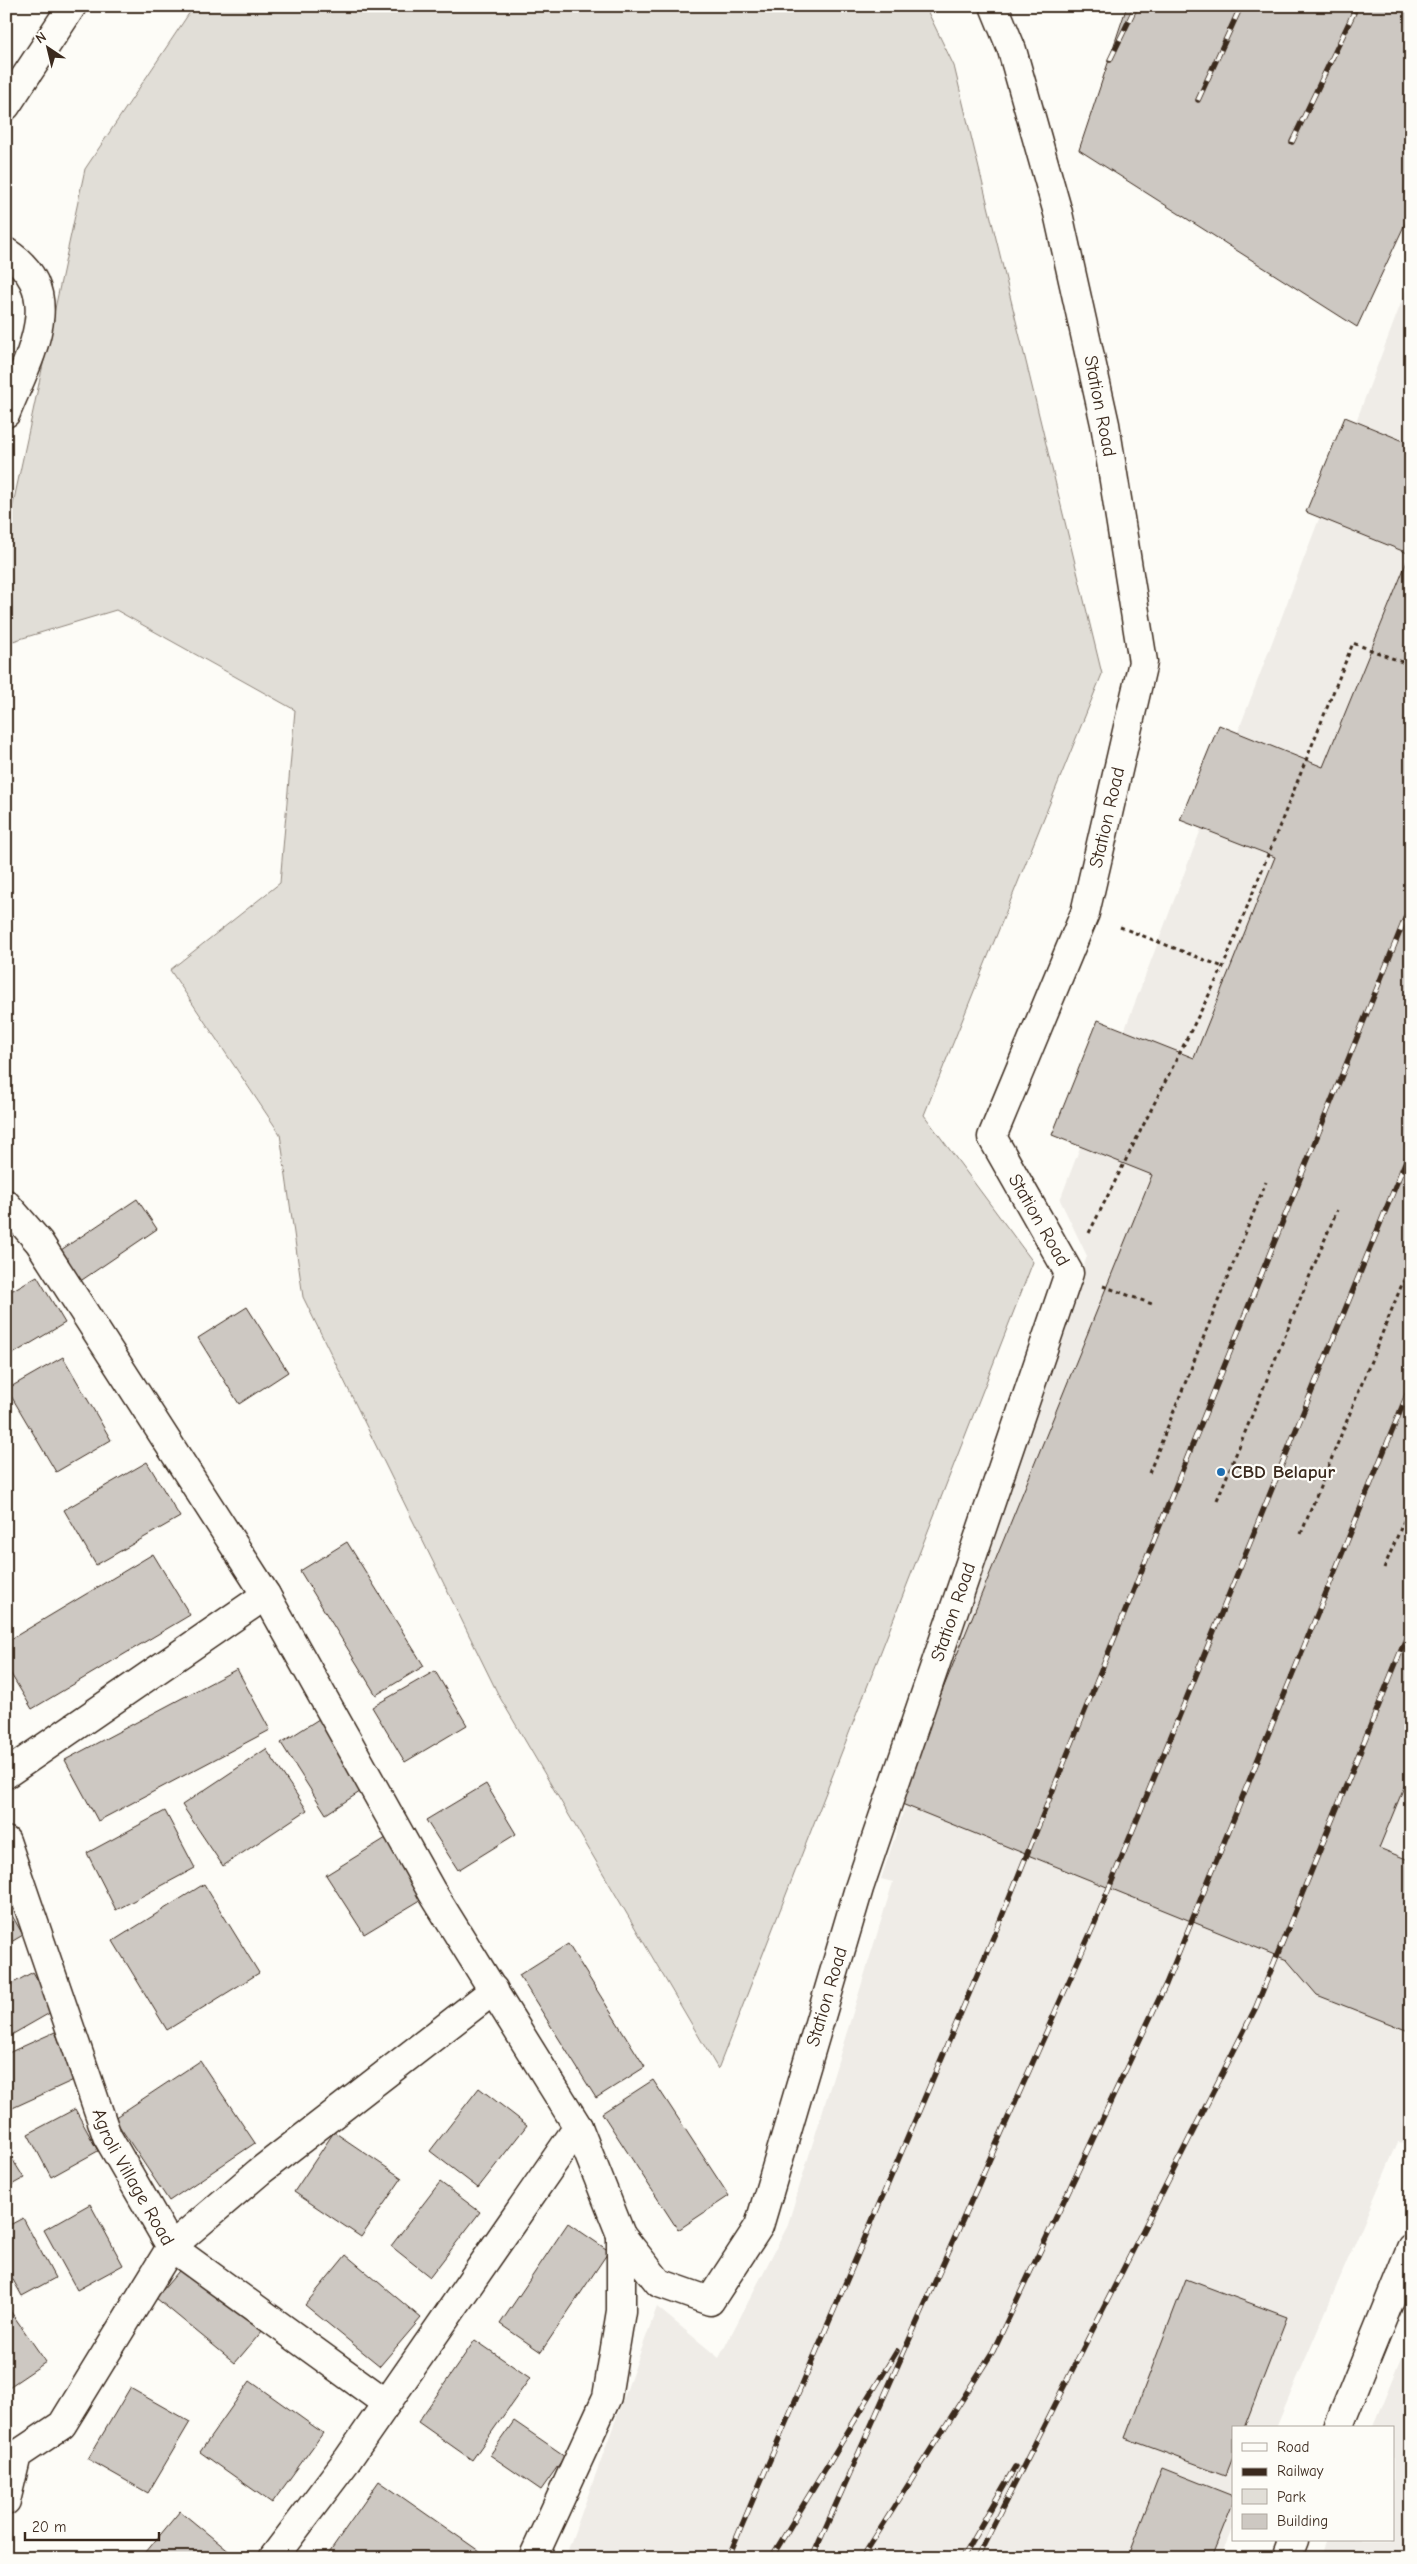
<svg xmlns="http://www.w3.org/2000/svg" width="1417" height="2564" font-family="'Comic Neue',sans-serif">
<rect width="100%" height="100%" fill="#fdfcf7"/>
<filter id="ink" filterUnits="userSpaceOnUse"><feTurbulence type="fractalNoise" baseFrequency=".02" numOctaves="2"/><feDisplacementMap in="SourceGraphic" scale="10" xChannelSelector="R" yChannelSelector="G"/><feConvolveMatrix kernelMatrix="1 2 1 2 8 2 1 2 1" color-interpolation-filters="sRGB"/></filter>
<g filter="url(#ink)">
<path fill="#efece7" d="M1411,277V2144L1398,2142L1276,2428H1233V2527L1220,2558H565L657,2307L719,2358L787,2227L893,1882L881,1879L1087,1256L1060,1200Z
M1411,2336V2558H1320L1327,2540H1393V2428H1373Z"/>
<path fill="#e1ded7" stroke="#8e847a" d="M194,6H925L954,66L1102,674L924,1115L1033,1262L718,2069L499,1696L303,1297L280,1134L170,970L280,883L295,710L116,610L13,641L6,618V537L85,169Z"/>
<path fill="#cdc8c2" stroke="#3b2a1e" d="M1127,6H1411V211L1357,327L1079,150Z
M1345,417L1411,444V1770L1379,1848L1411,1861V2032L1317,1995L1287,1960L897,1802L1152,1175L1052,1135L1098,1020L1194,1058L1275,857L1180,820L1219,725L1323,767L1410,554L1306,512Z
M137,1199L157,1229L79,1282L58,1252Z
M37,1276L65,1323L6,1358V1294Z
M247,1307L288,1372L239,1404L198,1338Z
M63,1357L111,1440L56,1472L7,1389Z
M147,1462L180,1517L96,1565L64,1510Z
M347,1542L424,1666L376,1695L300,1571Z
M153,1554L190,1615L32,1709L6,1666V1642Z
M237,1669L270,1730L98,1821L65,1760Z
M435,1671L467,1725L405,1762L372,1707Z
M322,1717L366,1788L326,1814L281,1743Z
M266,1749L307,1810L223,1866L182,1805Z
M486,1784L516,1834L458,1870L426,1820Z
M165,1811L195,1868L116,1910L87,1853Z
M386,1838L424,1898L364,1934L326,1875Z
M204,1884L259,1973L167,2030L113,1941Z
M9,1910L23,1935L6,1945V1911Z
M568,1944L645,2067L596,2098L519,1975Z
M33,1972L55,2010L6,2038V1987Z
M55,2032L76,2079L6,2111V2054Z
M200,2061L255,2143L169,2201L114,2118Z
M653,2080L729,2196L678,2230L602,2113Z
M479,2088L527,2125L478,2188L430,2151Z
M75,2109L98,2151L51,2177L28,2134Z
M334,2132L402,2178L361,2237L294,2192Z
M6,2149L24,2178L6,2188Z
M440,2182L480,2212L430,2277L391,2246Z
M90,2204L123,2265L77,2290L44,2230Z
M23,2218L55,2278L22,2296L6,2267V2227Z
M568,2223L609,2251L541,2352L500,2324Z
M346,2255L421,2318L380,2366L305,2305Z
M184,2265L263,2330L235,2363L156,2298Z
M1186,2279L1287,2317L1244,2428H1233V2457L1226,2475L1125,2438Z
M6,2305L46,2362L6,2389Z
M475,2340L530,2378L472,2460L418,2422Z
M250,2381L323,2433L272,2503L200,2452Z
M130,2388L190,2422L148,2493L88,2459Z
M514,2421L565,2456L541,2490L490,2455Z
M1162,2468L1233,2496V2503L1211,2558H1127Z
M379,2481L489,2558H325Z
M180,2511L237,2558H141Z"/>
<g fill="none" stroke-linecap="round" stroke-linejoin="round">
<defs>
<g id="minor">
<path d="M6,106L72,6"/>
<path d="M6,252C70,293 27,360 6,413"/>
<path d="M6,1204L39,1242L266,1595L432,1892L578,2127L621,2235V2311L607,2397L533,2558"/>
<path d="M6,1774L266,1595"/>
<path id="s1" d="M6,1841L107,2136L171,2247L62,2425L17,2455L6,2501"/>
<path id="s2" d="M621,2235L659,2283L710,2301L759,2226L859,1888L1069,1273L992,1137L1085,913L1143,662L1105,424L1058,213L1012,50L994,6"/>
<path d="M386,2403L171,2247L259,2172L494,1990"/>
<path d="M1338,2428L1411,2248"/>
<path d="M273,2558L348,2459L578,2127"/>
<path d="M1286,2558L1293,2540"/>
</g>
</defs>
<use href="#minor" stroke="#3b2a1e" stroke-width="31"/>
<path stroke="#3b2a1e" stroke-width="3" stroke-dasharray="4 4" stroke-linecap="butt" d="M1410,827L1411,824
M1120,927L1223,967
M1089,1233L1223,967L1353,643L1410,665
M1103,1286L1152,1304
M1149,1473L1266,1182
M1217,1500L1337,1210
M1301,1534L1411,1262
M1384,1568L1411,1504"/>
<use href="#minor" stroke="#fdfcf7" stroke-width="28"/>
<defs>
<path id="rail" d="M1110,60L1136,6
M1198,100L1241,6
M1292,142L1357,6
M728,2558L998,1926L1411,904
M771,2558L897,2351
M812,2558L1094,1925L1411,1148
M862,2558L993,2351L1166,1984L1411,1385
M962,2558L1015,2467
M977,2558L1256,2007L1411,1626"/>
</defs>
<use href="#rail" stroke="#3b2a1e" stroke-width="5.5"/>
<use href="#rail" stroke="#fdfcf7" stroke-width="4" stroke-dasharray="11" stroke-linecap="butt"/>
</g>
</g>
<circle fill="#1f6fb2" stroke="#fdfcf7" stroke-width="2" cx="1221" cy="1472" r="5"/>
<g text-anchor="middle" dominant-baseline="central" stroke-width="4.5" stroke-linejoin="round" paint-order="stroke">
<g font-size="19" fill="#3b2a1e" stroke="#fdfcf7">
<text transform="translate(1100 406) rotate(79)">Station Road</text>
<text stroke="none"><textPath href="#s2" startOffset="1704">Station Road</textPath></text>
<text transform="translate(1039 1220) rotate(60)">Station Road</text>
<text stroke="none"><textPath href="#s2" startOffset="849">Station Road</textPath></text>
<text stroke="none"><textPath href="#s2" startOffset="444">Station Road</textPath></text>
<text stroke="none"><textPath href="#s1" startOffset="360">Agroli Village Road</textPath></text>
</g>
<g font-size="19" font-weight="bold" fill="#3b2a1e" stroke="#fdfcf7" text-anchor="start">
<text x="1231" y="1472">CBD Belapur</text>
</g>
</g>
<rect width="1417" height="2564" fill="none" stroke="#fdfcf7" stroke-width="25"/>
<rect x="12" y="12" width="1392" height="2539" fill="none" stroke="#3b2a1e" stroke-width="2" filter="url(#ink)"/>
<rect x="1232" y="2426" width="162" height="115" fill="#fdfcf7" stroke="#afa8a0"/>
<rect x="1242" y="2443" width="25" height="8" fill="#fdfcf7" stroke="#afa8a0"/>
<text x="1277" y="2452" font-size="15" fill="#3b2a1e">Road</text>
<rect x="1242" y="2468" width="25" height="8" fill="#3b2a1e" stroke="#afa8a0"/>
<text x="1277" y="2476" font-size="15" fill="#3b2a1e">Railway</text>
<rect x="1242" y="2489" width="25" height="15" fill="#e1ded7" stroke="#afa8a0"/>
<text x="1277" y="2502" font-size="15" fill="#3b2a1e">Park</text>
<rect x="1242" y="2514" width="25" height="15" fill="#cdc8c2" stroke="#afa8a0"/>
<text x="1277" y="2526" font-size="15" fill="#3b2a1e">Building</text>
<g transform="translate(48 48) rotate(325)" stroke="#fdfcf7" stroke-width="4" paint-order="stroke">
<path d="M0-4L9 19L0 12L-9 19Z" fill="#3b2a1e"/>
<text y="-8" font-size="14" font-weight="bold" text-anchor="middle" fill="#3b2a1e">N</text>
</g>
<path d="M25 2532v8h134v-8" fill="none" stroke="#3b2a1e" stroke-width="2.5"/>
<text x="32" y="2532" font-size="15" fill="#3b2a1e" stroke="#fdfcf7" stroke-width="4" paint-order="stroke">20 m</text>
</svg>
